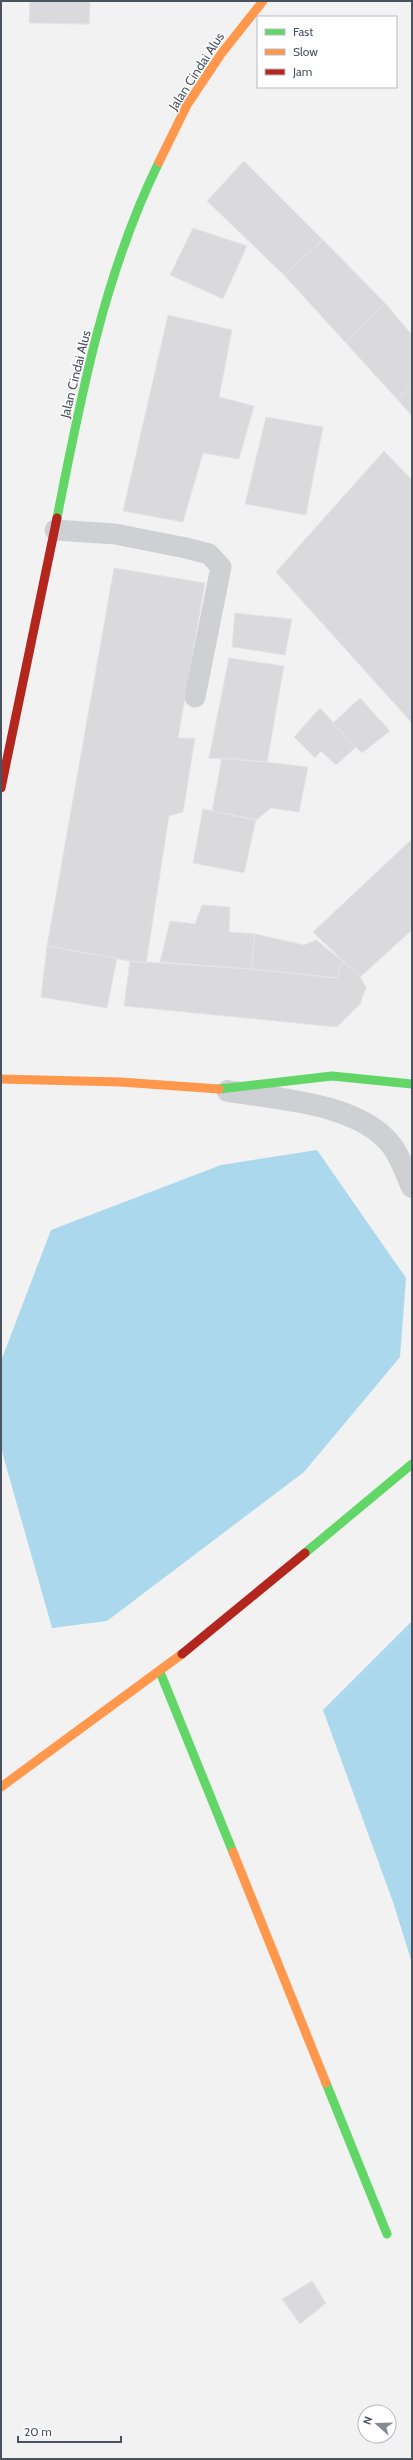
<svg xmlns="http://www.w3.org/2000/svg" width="413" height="2460" font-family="Cabin,sans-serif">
<rect width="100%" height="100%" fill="#f3f2f2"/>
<path fill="#acd8ee" d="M317,1150L406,1278L400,1357L304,1472L107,1621L52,1628L1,1448V1361L51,1230L221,1165Z
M412,1621V1963L393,1902L323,1710Z"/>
<path fill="#dadadd" stroke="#e4e4e5" d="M30,1H90L89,24L29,23Z
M244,161L323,240L284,275L207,201Z
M193,228L247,246L223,299L170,275Z
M323,240L385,303L346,343L284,275Z
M385,303L412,335V386L397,399L346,343Z
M168,315L232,330L219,397L254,406L239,459L203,453L183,522L123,511Z
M412,386V416L397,399Z
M266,417L323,427L306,515L245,504Z
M384,451L412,480V723L276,572Z
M114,568L205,583L178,738H195L183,812L169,816L146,964L47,946Z
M235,613L292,619L285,655L232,647Z
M229,658L284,666L267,762L209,758Z
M360,698L390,731L362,753L332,724Z
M320,708L356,747L336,765L321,751L315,758L294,737Z
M222,757L308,767L299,812L271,808L256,820L212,811Z
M203,809L256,820L244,873L193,863Z
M412,839V930L360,977L313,932Z
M202,905L230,907L229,932L255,934L251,969L160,962L170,921L195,924Z
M255,934L304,945L316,940L343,961L337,978L251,969Z
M47,946L117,958L107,1008L41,997Z
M130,961L251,969L337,978L343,961L360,977L366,987L360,1004L337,1027L124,1006Z
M312,2281L326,2303L300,2324L282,2299Z"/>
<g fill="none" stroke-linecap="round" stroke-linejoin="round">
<path stroke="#ced0d3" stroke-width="21" d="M55,530L115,534L186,548L209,554L221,567L195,697"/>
<path stroke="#ced0d3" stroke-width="22" d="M228,1091C278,1099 360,1103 392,1146C401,1158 406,1174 412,1187"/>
<path stroke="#63d668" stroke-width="9" d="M57,518C81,396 104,274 159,162
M219,1089L332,1076L412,1084
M305,1553L412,1464
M160,1672L233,1852
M326,2083L387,2234"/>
<path stroke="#ff974d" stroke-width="9" d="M159,162L187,105L221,54L263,1
M1,1079L120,1082L219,1089
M1,1787L182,1654
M233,1852L326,2083"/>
<path stroke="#b3261e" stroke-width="9" d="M1,788L57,518
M182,1654L305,1553"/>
</g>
<g text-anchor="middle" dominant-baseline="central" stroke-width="3" stroke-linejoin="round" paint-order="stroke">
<g font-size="13" fill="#49525f" stroke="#fff">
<text transform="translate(196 71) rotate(-57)">Jalan Cindai Alus</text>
<text transform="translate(75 374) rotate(-76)">Jalan Cindai Alus</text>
</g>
</g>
<rect width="413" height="2460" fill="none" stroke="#49525f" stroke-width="4"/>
<rect x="257" y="16" width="140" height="72" fill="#ffffff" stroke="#b6babf"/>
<rect x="265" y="29" width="20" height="6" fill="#63d668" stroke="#b6babf"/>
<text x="293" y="36" font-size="12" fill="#49525f">Fast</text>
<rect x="265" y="49" width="20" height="6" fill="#ff974d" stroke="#b6babf"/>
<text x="293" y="56" font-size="12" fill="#49525f">Slow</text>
<rect x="265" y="69" width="20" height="6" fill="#b3261e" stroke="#b6babf"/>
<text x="293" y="76" font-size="12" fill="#49525f">Jam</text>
<g transform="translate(377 2424) rotate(290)"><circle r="19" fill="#ffffff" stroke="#b6babf"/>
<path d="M0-3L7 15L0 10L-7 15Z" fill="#848a92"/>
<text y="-6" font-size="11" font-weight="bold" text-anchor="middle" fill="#49525f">N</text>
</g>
<path d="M18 2436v6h103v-6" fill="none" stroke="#49525f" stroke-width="2"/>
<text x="24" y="2436" font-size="12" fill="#49525f" stroke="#ffffff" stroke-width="3" paint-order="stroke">20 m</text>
</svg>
